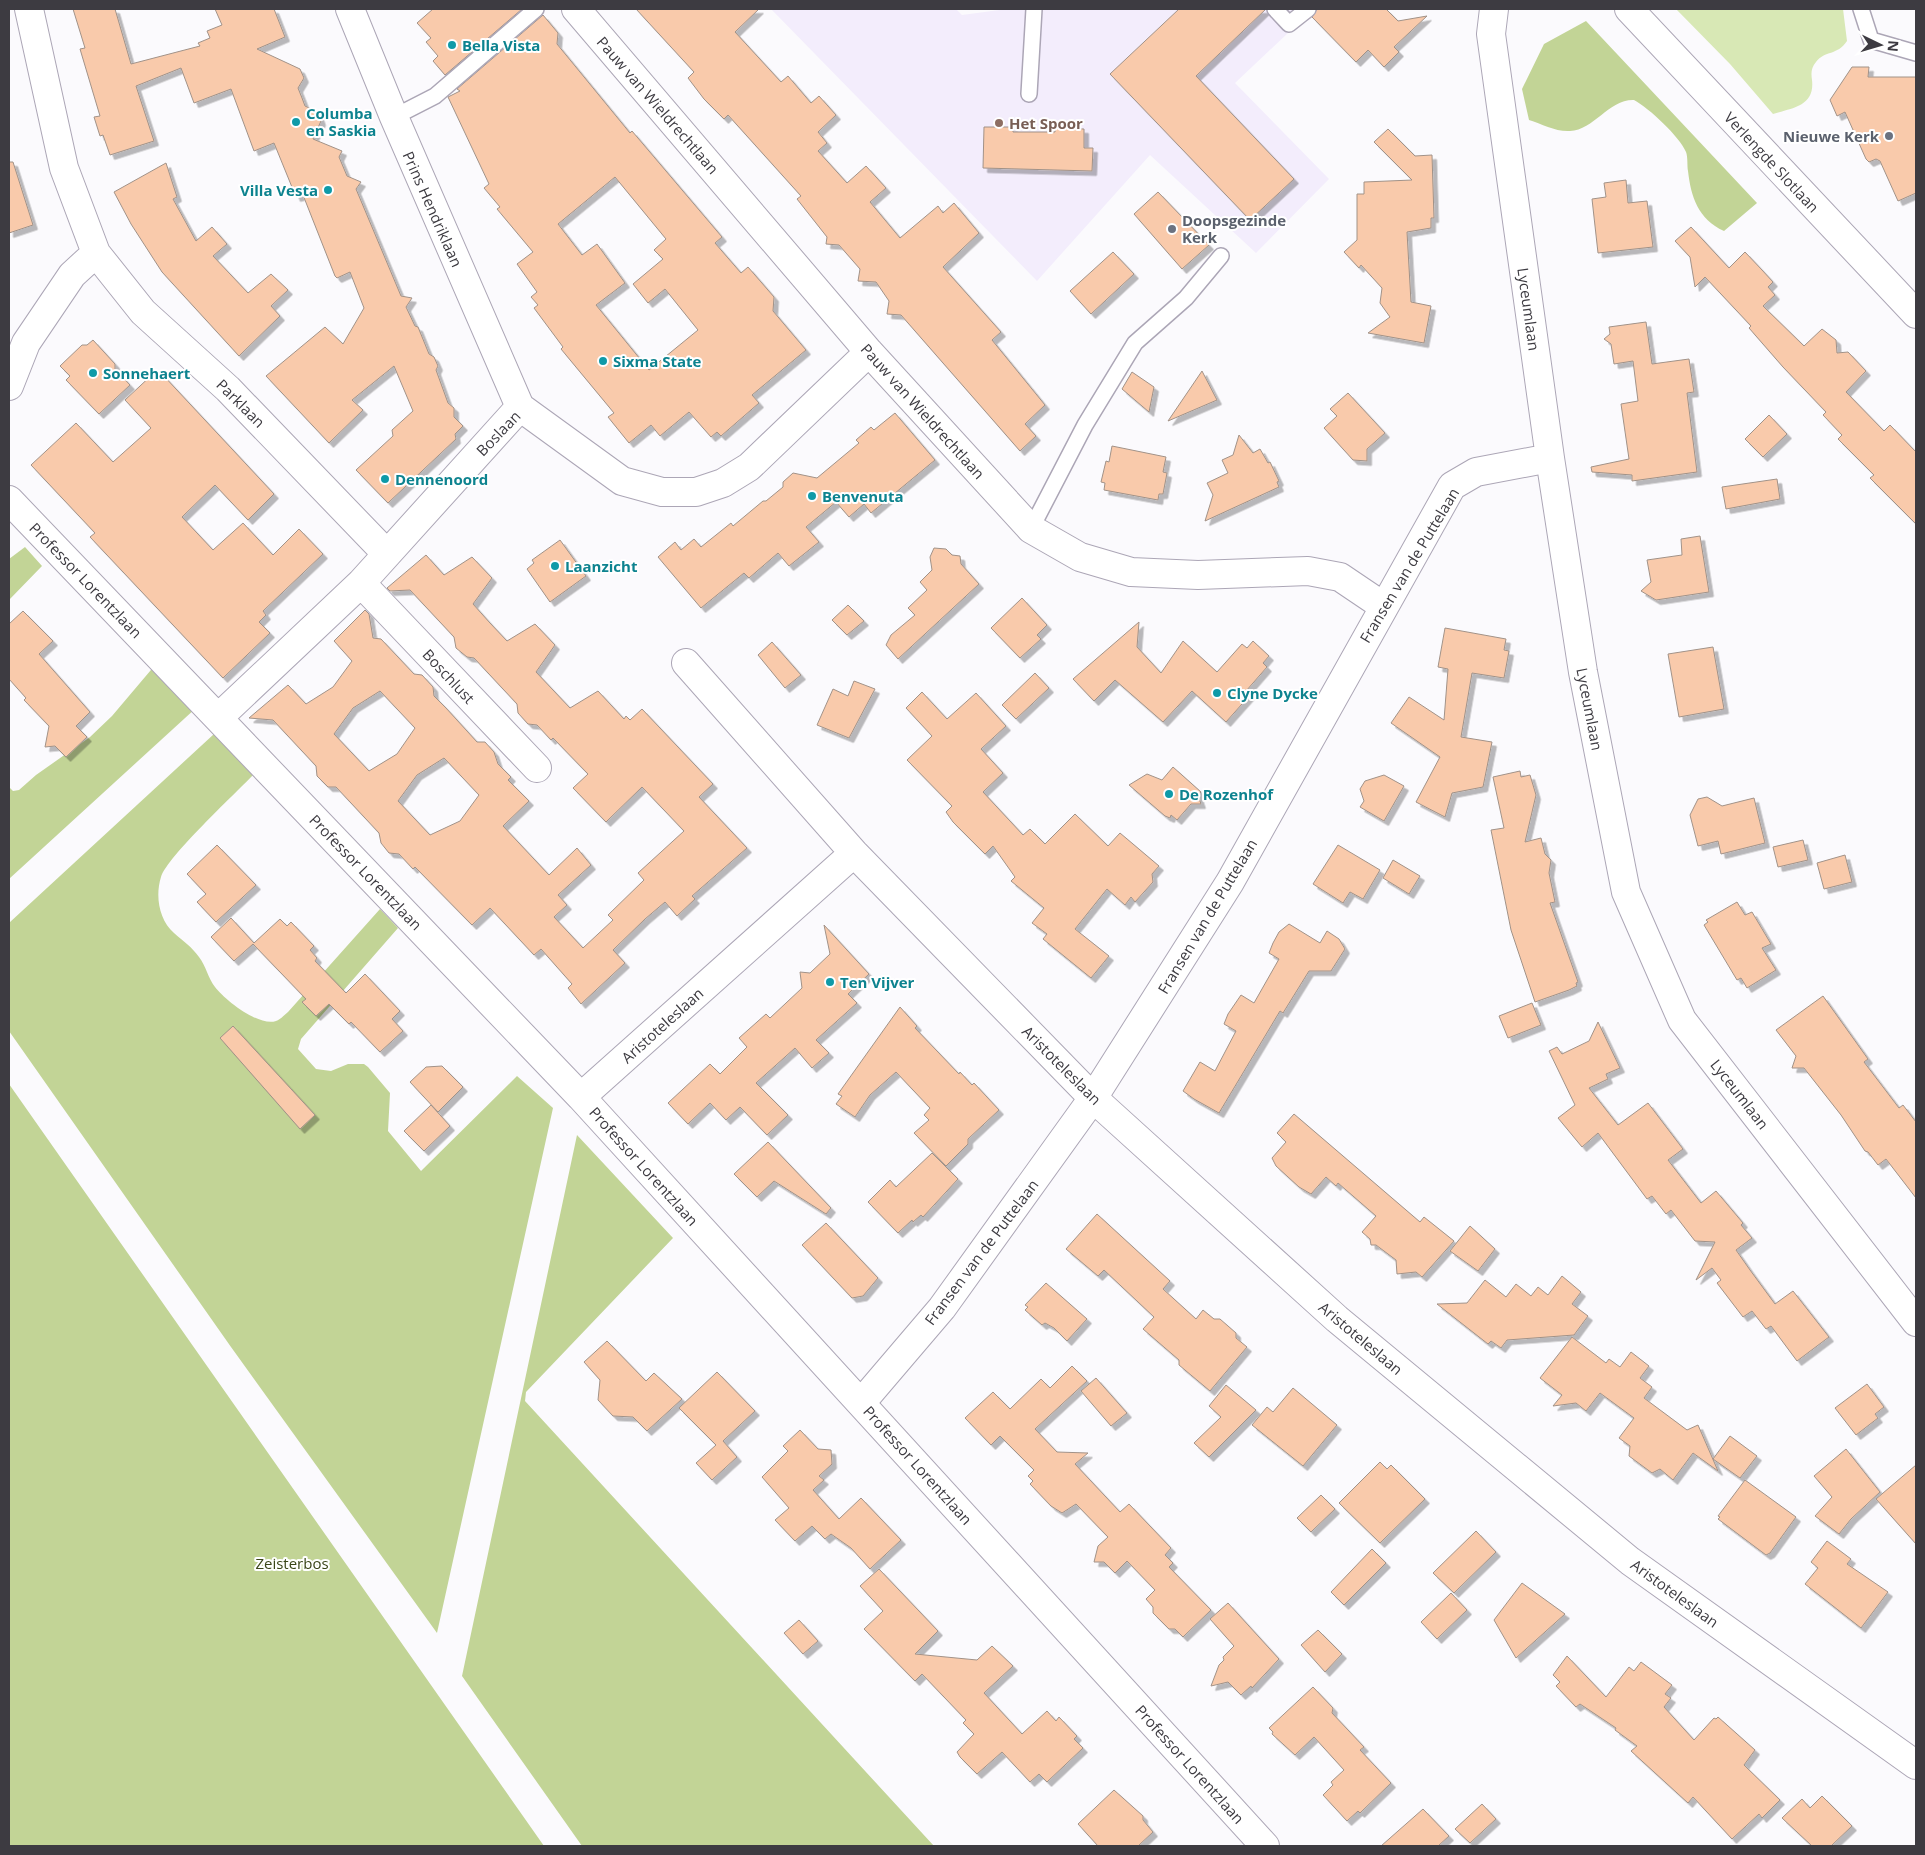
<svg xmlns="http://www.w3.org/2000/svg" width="1925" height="1855" font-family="'Open Sans',sans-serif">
<defs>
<filter id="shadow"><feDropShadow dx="4.5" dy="4.5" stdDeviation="0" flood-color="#0004"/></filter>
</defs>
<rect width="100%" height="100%" fill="#fbfafd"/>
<path fill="#f3edfc" d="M771,9H956L962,15L1007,9H1297L1305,17L1235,83L1329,179L1256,253L1150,155L1037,281Z"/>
<path fill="#d8e8b5" d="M1676,9H1843L1847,41C1837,56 1825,50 1816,62C1811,68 1811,73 1812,80C1815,106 1793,108 1773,114L1730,64Z"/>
<path fill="#c2d496" d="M1586,21L1757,203L1724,231C1698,219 1691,197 1688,171C1687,166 1688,157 1686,152C1680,137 1649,108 1634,100C1609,99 1594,130 1570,131C1556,132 1542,124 1529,120L1522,89L1544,44Z
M25,547L42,566L9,600V559Z
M156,664L196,708L9,879V787L13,791L19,790L36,775L90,737L112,716Z
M214,734L253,775C234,795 168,856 161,877C155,896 159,920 174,933C183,941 192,947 199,957C206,966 208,978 215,987C225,1000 259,1027 276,1021C280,1020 284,1015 288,1012L380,909L398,928L301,1039L298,1049L316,1069L331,1071L348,1064H364L368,1067L390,1093L388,1131L421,1171L517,1076L553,1108L437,1633L231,1347L9,1031V923Z
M9,1084L544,1846H9Z
M577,1135L673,1238L526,1392L525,1401L934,1846H582L462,1676Z"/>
<path fill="#f9caab" stroke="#a19288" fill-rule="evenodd" filter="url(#shadow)" d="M73,9H115L131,64L200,46L198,43L210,38L207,31L222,25L215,9H274L285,37L257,49L300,69L304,78L298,88L302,98L305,106L318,112L321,121L313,139L342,151L339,157L347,176L361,182L356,189L401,296L412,298L406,307L415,326L418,327L429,354L434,357L438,366L436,370L448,403L454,408V417L463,426L455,434L456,439L388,503L356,470L393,436L392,430L413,411L394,366L352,400L363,410L329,443L266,376L325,327L343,344L364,308L350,272L337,278L335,276L303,195L296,197L274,143L254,151L231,89L194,103L181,68L136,86L154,141L110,155L103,135L100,136L94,117L100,116L80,49L85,48Z
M433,9H522L445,75L433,61L438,56L426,42L431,38L417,23Z
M636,9H759L735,32L781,82L788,76L811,103L819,96L836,115L818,132L827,143L818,151L847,183L866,166L886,188L870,202L900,238L938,206L943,213L954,203L979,233L943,267L1001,332L992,340L1045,405L1025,424L1036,436L1020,451L901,315L887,314L889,301L876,282L858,281L860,269L839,245L826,244L827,237L797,199L801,196L728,115L724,119L704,99L688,78L694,72Z
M1179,9H1266L1196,76L1294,179L1250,220L1110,74Z
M1317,9H1386L1398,21L1427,16L1394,47L1399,52L1384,67L1368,50L1356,62L1312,17Z
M543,15L558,33L557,44L630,133L632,131L722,237L715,243L741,273L748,267L774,297L773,311L806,350L752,395L759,403L721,436L717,432L711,437L689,412L660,436L651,425L629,443L608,417L614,413L561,349L563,347L534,308L538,305L531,297L537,292L517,264L533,252L497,209L500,207L484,188L489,184L448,97L460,91L457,89ZM615,177L666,239L654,250L663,259L633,284L648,303L665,289L698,330L649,370L596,305L625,283L597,244L582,255L558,224Z
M1852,67H1869L1868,77H1916V193L1898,201L1880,161L1876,159L1869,162L1866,159L1845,112L1837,116L1830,100Z
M984,127H1013V132H1055V128L1084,129V148H1093L1092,171L983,168Z
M1388,129L1415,156L1432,155L1434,218H1431V228L1407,232L1411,302L1431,306L1424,343L1368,333L1390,317L1380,303L1382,288L1361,265L1359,268L1344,252L1357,240V194H1364V182L1412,180L1374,142Z
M9,162H13L33,225L9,233Z
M166,163L177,197L173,199L196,241L212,227L227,244L213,256L248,293L271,274L288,290L271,306L280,316L239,356L162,272L131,224L114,192Z
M1626,180L1628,203L1647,201L1653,247L1598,253L1592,199L1606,197L1604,183Z
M1158,192L1209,245L1182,269L1134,214Z
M1691,227L1729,268L1745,252L1762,270L1773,282L1768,287L1775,295L1763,306L1804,346L1822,329L1836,340L1837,353L1848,352L1866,371L1846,392L1884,431L1890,425L1916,452V524L1870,478L1874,475L1838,439L1842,435L1823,415L1826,412L1783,367L1749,328L1751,326L1705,277L1695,287L1690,257L1675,241Z
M1113,252L1134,274L1091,314L1070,291Z
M1646,322L1652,364L1689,359L1694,392L1687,393L1697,472L1632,481V475L1592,472L1591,467L1629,459L1621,404L1638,401L1633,361L1614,364L1611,344L1604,339L1610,334L1609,327Z
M93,340L115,364V369L130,385L99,414L66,380L70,376L60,366L82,345H87Z
M1202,371L1217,400L1168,421Z
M155,372L159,377L162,374L274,494L248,520L215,485L182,517L213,550L243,523L273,555L299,529L323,554L263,611L266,615L259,622L270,633L223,678L90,537L95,533L31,465L76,423L113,462L151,428L125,400Z
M1132,372L1154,387L1149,412L1122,389Z
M1348,393L1385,433L1367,449V461L1353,460L1324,428L1337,416L1330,409Z
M895,413L935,460L871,513L864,504L849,517L836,502L806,527L819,542L789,566L778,553L749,578L744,573L701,608L658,557L675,542L681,550L694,539L701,547L731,523L733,526L763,501H766L783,487V482L793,473L817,478L859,443L856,440L871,427L874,430Z
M1769,415L1787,434L1763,457L1745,439Z
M1239,435L1253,453L1260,449L1268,463L1270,462L1279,481L1277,482L1279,487L1205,521L1213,495L1207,483L1228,473L1222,460L1233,455Z
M1112,446L1166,457L1163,472L1167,473L1163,494H1159L1158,500L1104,490L1105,483L1101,482L1106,461L1109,462Z
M1777,479L1780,499L1726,509L1722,487Z
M1700,536L1709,592L1656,600L1641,591L1651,582L1647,560L1682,555L1681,539Z
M560,540L586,576L550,602L527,569L534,563L532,560Z
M934,548L946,549L952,555L960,556L961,564L979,584L898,659L886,645L891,635L915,615L908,608L927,590L920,582L932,570L930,557Z
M426,555L444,575L472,557L492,578L473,604L490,623L507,641L535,624L555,645L536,672L570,708L598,691L624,719L626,716L630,720L642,709L713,784L699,797L747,848L692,896L695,899L677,916L665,902L645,919L613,950L625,963L581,1004L568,988L572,984L541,949L534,955L490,908L472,925L415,867L413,869L399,854L389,853L381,843L379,833L336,787H328L317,776L316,766L273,720L249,718L288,685L306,704L333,687L352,661L334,641L365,610L369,614L373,638L381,639L414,674L422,675L433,687L434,696L446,708L477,742H485L494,752L498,764L511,777L508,780L529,801L503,826L549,875L577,848L591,865L558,895L567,905L554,917L583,948L613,920L608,915L644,880L638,873L684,831L642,787L606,822L573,788L588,774L553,738L551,740L537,725L528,724L518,713L517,704L474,658L467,657L456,648L454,637L410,590L390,591L387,588ZM380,691L415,728L397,754L369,771L334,734L353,708ZM444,758L479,795L460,821L430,835L398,801L417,775Z
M1022,598L1047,625L1037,635L1041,639L1020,658L991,628Z
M848,605L864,621L847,635L832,620Z
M23,611L53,641L39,654L90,712L76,726L87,737L66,757L55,746L45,747L49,726L24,700L26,698L9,679V624Z
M1139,622L1137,647L1161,673L1183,641L1217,672L1242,644L1247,648L1253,641L1269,656L1263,663L1267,667L1246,691L1250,695L1226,722L1192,691L1163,722L1115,680L1094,701L1073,679Z
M1445,628L1506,639L1504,650L1509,651L1504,678L1472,673L1461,737L1492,742L1483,787L1452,793L1445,817L1416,802L1440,757L1391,723L1409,697L1444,720L1448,669L1438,667Z
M772,642L801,675L785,688L758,655Z
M1713,647L1724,709L1679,717L1668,654Z
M1035,673L1049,688L1016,719L1002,705Z
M854,681L875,689L849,738L817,725L833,689L848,696Z
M922,692L947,719L976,693L1006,726L981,749L1003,773L983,792L1023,835L1030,829L1045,844L1075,814L1108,846L1120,833L1159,866L1152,874L1153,882L1135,902L1131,897L1125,905L1107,889L1075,929L1109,956L1091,978L1043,939L1047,934L1032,923L1044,908L1011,881L1015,877L993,846L985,854L953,822L946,812L952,806L907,760L932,736L906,708Z
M1173,767L1201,792L1198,795L1201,804H1191L1177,820L1171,815L1170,818L1165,816L1129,785L1147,774L1162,780Z
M1520,771L1521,777L1530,775L1536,795L1525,842L1541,838L1545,854L1551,860L1549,873L1555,902L1550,903L1578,982L1576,983L1577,986L1569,990L1535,1002L1511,930L1491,830L1504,828L1493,777Z
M1384,775L1404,786L1384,821L1360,807L1364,801L1360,789L1365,781Z
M1707,797L1722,806L1754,798L1765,843L1721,854L1718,841L1698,846L1690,815L1698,799Z
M1803,840L1808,860L1778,867L1773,847Z
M217,845L256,885L216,922L197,902L206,894L187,874Z
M1338,845L1380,870L1363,899L1350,892L1343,903L1313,884Z
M1845,855L1852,882L1824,889L1817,863Z
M1393,860L1420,876L1409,894L1383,878Z
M1737,902L1745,915L1752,912L1771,944L1762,948L1776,970L1747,988L1741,978L1737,980L1704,925L1708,922L1706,920Z
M231,918L254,943L280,919L287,926L291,922L314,946L310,950L317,958L315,961L346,993L365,974L400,1011L392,1019L403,1031L380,1052L351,1022L349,1024L329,1004L316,1016L302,1002L306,999L253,944L234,961L211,937Z
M1289,924L1320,943L1327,931L1339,939L1345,949L1331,971H1309L1283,1013L1280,1011L1219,1113L1194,1099L1183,1091L1200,1062L1215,1071L1236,1031L1224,1024L1228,1014L1241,995L1254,1003L1279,959L1269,953L1273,943L1279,932Z
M824,925L869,974L848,994L857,1003L816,1040L829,1053L812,1068L795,1048L756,1083L788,1115L767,1135L740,1107L726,1120L710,1103L688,1124L668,1103L710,1064L720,1074L747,1047L739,1038L766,1014L770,1018L802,988L800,972L810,973L830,954Z
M1823,996L1868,1059L1864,1062L1899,1108L1903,1105L1916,1122V1198L1886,1159L1878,1165L1868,1152L1865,1151L1841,1115L1804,1068H1792L1796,1056L1776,1030Z
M1532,1003L1541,1025L1508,1038L1499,1016Z
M900,1007L917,1026L915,1028L959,1074L960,1072L972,1085L974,1083L999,1110L968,1139V1144L946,1166L914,1133L929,1120L924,1115L930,1108L896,1072L870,1095L855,1117L836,1104L842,1096L838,1094Z
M1598,1022L1620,1068L1606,1074L1608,1079L1589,1088L1618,1125L1648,1103L1683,1149L1668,1160L1701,1203L1716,1191L1743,1223L1741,1225L1752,1238L1736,1250L1750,1270L1775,1304L1793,1291L1829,1337L1797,1361L1771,1326L1766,1329L1752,1311L1743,1317L1717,1283L1721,1280L1712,1268L1696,1280L1715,1242L1695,1241L1671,1210L1666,1214L1652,1196L1647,1199L1598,1133L1582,1147L1558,1118L1575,1105L1549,1051L1557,1047L1562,1054L1589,1041Z
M233,1026L315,1115L300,1129L220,1038Z
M442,1066L463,1087L438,1112L410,1082L426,1067Z
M431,1105L450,1126L424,1151L404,1131Z
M1294,1114L1420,1222L1424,1217L1454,1241L1422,1277L1416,1272L1397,1274L1396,1260L1376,1245H1371L1370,1239L1362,1232L1376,1216L1338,1183L1336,1186L1326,1177L1311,1194L1299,1187L1276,1166L1272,1158L1286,1142L1277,1133Z
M768,1142L831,1208L826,1214L774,1181L757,1197L734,1174Z
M932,1153L958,1179L923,1217L921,1215L913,1222L912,1220L898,1233L868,1202L890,1180L896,1187Z
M1097,1214L1170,1281L1163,1289L1196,1319L1203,1310L1214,1319H1220L1236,1333V1338L1247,1347L1210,1391L1179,1365V1360L1143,1329L1154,1317L1104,1270L1098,1276L1066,1249Z
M826,1223L878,1278L863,1296L852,1298L802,1245Z
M1470,1226L1495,1249L1478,1271L1450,1251Z
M1562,1276L1581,1292L1572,1304L1588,1316L1574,1335L1507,1340L1501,1348L1491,1341L1488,1344L1437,1304L1467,1303L1485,1280L1506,1297L1516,1284L1531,1296L1538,1287L1548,1295Z
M1046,1283L1087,1319L1067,1341L1054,1328L1045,1323L1042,1325L1025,1310L1028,1307L1025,1305Z
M1572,1337L1606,1363L1609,1359L1620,1367L1631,1352L1649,1366L1640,1378L1652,1387L1644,1398L1687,1430L1698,1425L1718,1471L1693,1453L1673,1480L1660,1469L1652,1473L1629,1456L1630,1446L1619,1438L1634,1418L1600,1393L1586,1411L1576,1403L1553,1406L1562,1395L1540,1378Z
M607,1341L646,1381L654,1373L682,1399L647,1431L633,1417L613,1416L598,1400L600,1380L584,1362Z
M1072,1366L1087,1381L1035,1429L1057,1452L1088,1453L1075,1464L1120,1512L1129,1504L1171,1548L1165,1555L1173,1563L1169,1567L1211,1610L1183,1637L1175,1629H1169L1153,1613V1607L1146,1599L1155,1590L1127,1561L1115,1573L1104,1562H1094L1098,1546L1108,1537L1076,1504L1062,1513L1051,1506L1030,1484L1033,1481L1028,1476L1034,1470L1000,1436L991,1445L965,1418L993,1392L1010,1409L1041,1379L1050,1388Z
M717,1372L755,1411L723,1441L737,1457L712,1480L696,1463L716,1445L679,1408Z
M1096,1378L1127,1413L1111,1426L1081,1391Z
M1867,1384L1884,1407L1875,1414L1878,1418L1856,1435L1835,1408Z
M1226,1385L1256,1410L1209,1457L1194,1443L1221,1417L1209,1406Z
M1293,1388L1337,1425L1303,1466L1252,1425L1267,1407L1273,1412Z
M800,1430L818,1449L831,1450L832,1464L819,1476L824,1480L813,1490L839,1519L861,1498L901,1540L870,1569L851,1548L831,1534L825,1539L812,1526L795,1541L775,1520L789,1508L762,1477L788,1451L783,1446Z
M1730,1436L1757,1456L1740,1478L1713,1459Z
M1846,1449L1880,1492L1851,1519L1839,1534L1815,1516L1832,1497L1814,1476Z
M1380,1462L1387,1469L1391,1465L1425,1499L1380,1543L1339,1503Z
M1916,1465V1544L1876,1499Z
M1745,1480L1796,1517L1770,1553L1766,1555L1718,1519L1720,1517L1718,1516Z
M1321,1495L1335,1509L1311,1532L1297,1518Z
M1476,1531L1496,1552L1454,1593L1433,1573Z
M1827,1541L1851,1559L1847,1564L1888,1592L1861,1628L1805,1584L1818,1568L1811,1562Z
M1372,1549L1386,1563L1344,1605L1331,1592Z
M879,1569L938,1631L915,1654L977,1660L992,1646L1013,1666L984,1693L1022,1734L1047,1711L1056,1721L1059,1717L1077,1736L1074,1739L1083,1748L1047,1782L1039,1774L1030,1782L1002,1752L977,1774L960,1757L957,1752L974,1734L963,1723L966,1720L922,1674L915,1681L864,1629L883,1611L860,1586Z
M1522,1583L1565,1614L1516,1658L1494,1620Z
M1451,1593L1467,1610L1437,1639L1421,1622Z
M1228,1603L1279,1659L1252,1688L1251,1686L1241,1695L1228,1682L1211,1686L1219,1665L1224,1660L1223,1657L1234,1646L1210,1619Z
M799,1620L818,1641L803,1654L784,1633Z
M1318,1630L1342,1654L1325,1672L1301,1645Z
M1567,1656L1606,1697L1629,1667L1634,1671L1641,1662L1672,1685L1665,1694L1671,1698L1664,1707L1694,1740L1714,1718L1716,1719L1718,1717L1755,1750L1744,1765L1780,1800L1762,1818L1759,1814L1732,1839L1693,1797L1688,1803L1631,1751L1637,1746L1615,1730L1616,1728L1580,1704L1576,1707L1556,1686L1560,1682L1553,1675Z
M1313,1687L1333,1708L1332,1713L1364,1747L1360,1750L1391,1783L1360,1813L1358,1811L1347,1821L1323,1795L1333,1785L1331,1782L1344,1770L1314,1737L1295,1755L1272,1734L1273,1732L1269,1728Z
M1114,1790L1143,1816V1820L1153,1832L1138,1846H1098L1078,1824Z
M1822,1796L1852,1826L1831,1846H1812L1782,1818L1802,1799L1810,1808Z
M1482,1804L1496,1819L1470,1843L1455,1829Z
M1423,1809L1449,1836L1438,1846H1381Z"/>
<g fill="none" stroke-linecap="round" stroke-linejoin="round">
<defs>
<path id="lane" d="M1275,9L1289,24L1308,9
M1861,9L1871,40L1916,53
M1029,94L1034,9
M394,117L435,96L536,9
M1031,529L1085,425L1135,343L1186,298L1221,256"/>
<path id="street" d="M29,9L64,168L96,253L143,312L228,389L386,553
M350,9L394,117L520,407
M576,9L869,352L1031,529L1080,557L1131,572L1198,575L1308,571L1340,577L1383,606
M1494,9L1491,34L1550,458L1583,672L1626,892L1682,1020L1916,1322
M1629,9L1916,314
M9,386L26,343L72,275L96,253
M520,407L622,481L662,492H696L723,483L749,467L869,352
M9,500L581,1097L1265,1846
M361,583L537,768
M686,663L854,853L1093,1098L1337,1319L1630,1561L1916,1765
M218,718L361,583L520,407
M581,1097L854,853
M861,1403L942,1308L1093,1098L1230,882L1452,486L1476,472L1550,458"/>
</defs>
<use href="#lane" stroke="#aca6b6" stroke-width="18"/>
<use href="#street" stroke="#aca6b6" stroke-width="30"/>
<use href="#lane" stroke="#fff" stroke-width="15"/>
<use href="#street" stroke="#fff" stroke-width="28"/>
</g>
<g fill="#0f9aa8" stroke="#fff" stroke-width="2">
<circle cx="452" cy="45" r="5"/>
<circle cx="296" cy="122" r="5"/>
<circle cx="328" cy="190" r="5"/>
<circle cx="603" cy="361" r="5"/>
<circle cx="93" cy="373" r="5"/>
<circle cx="385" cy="479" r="5"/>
<circle cx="812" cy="496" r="5"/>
<circle cx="555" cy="566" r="5"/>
<circle cx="1217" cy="693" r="5"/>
<circle cx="1169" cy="794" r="5"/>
<circle cx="830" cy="982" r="5"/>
</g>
<circle fill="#8d6e63" stroke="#fff" stroke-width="2" cx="999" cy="123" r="5"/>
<g fill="#6b7280" stroke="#fff" stroke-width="2">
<circle cx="1889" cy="136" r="5"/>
<circle cx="1172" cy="229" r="5"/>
</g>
<g text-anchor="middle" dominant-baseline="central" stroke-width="4" stroke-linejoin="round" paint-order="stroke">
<g font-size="15" font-weight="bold" fill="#0d838f" stroke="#fff" text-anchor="start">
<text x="462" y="45">Bella Vista</text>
<text x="306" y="113">Columba<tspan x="306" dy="17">en Saskia</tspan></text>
<text x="318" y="190" text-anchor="end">Villa Vesta</text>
<text x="613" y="361">Sixma State</text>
<text x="103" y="373">Sonnehaert</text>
<text x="395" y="479">Dennenoord</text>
<text x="822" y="496">Benvenuta</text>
<text x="565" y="566">Laanzicht</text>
<text x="1227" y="693">Clyne Dycke</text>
<text x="1179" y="794">De Rozenhof</text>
<text x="840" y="982">Ten Vijver</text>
</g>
<g font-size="15" fill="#3d3b41" stroke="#fff">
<text transform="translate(658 105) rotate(49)">Pauw van Wieldrechtlaan</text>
<text transform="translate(1772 162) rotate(47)">Verlengde Slotlaan</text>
<text transform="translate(433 209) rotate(66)">Prins Hendriklaan</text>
<text transform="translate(1529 309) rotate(82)">Lyceumlaan</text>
<text transform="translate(241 403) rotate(45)">Parklaan</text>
<text transform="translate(923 411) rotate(48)">Pauw van Wieldrechtlaan</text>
<text transform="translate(498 433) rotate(-46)">Boslaan</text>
<text transform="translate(1409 565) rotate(-59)">Fransen van de Puttelaan</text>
<text transform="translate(86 580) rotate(46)">Professor Lorentzlaan</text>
<text transform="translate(449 676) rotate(47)">Boschlust</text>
<text transform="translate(1590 709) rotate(79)">Lyceumlaan</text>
<text transform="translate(366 872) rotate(46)">Professor Lorentzlaan</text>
<text transform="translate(1207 916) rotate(-59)">Fransen van de Puttelaan</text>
<text transform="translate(662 1025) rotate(-42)">Aristoteleslaan</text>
<text transform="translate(1062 1065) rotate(45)">Aristoteleslaan</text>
<text transform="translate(1740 1094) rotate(52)">Lyceumlaan</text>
<text transform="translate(644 1166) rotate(48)">Professor Lorentzlaan</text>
<text transform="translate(981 1252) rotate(-53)">Fransen van de Puttelaan</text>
<text transform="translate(1361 1338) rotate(40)">Aristoteleslaan</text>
<text transform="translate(918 1465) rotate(48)">Professor Lorentzlaan</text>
<text transform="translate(1675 1593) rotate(36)">Aristoteleslaan</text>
<text transform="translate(1190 1764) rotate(48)">Professor Lorentzlaan</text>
</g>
<g font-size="15" font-weight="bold" fill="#785e54" stroke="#fff" text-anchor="start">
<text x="1009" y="123">Het Spoor</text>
</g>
<g font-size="15" font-weight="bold" fill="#5b616d" stroke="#fff" text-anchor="end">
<text x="1879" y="136">Nieuwe Kerk</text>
<text x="1182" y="220" text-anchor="start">Doopsgezinde<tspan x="1182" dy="17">Kerk</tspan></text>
</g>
<g font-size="15" fill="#3a4518" stroke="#fff">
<text x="292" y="1563">Zeisterbos</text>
</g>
</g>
<rect width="1925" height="1855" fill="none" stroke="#3d3b41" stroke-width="20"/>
<g transform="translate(1880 45) rotate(95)" stroke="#ffffff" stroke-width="4" paint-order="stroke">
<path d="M0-4L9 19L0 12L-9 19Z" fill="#3d3b41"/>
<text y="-8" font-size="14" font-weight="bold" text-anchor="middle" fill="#3d3b41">N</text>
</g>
</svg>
